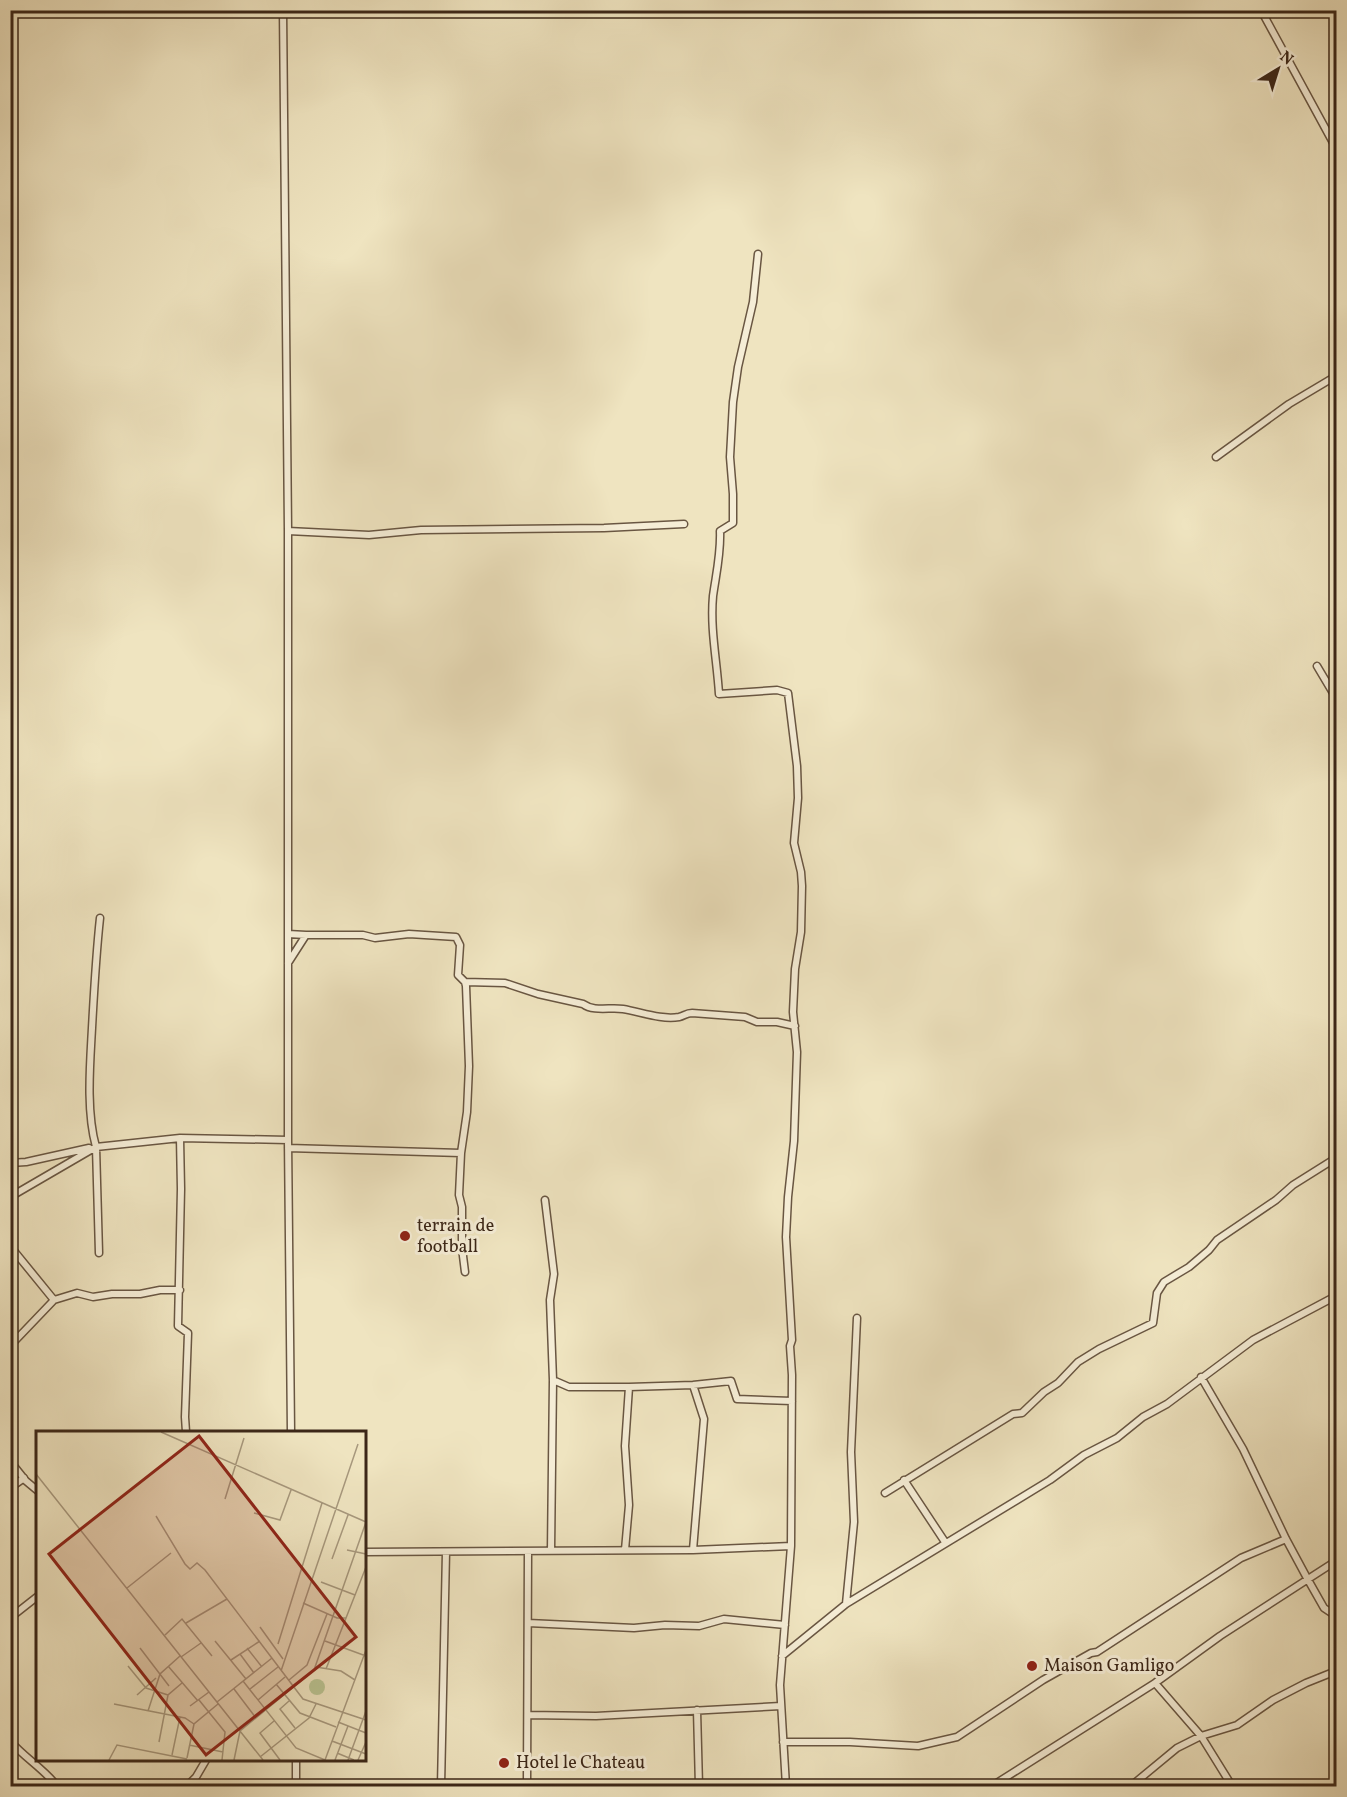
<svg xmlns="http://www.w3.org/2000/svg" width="1347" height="1797" font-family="Vollkorn,serif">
<rect width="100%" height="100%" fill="#efe4c0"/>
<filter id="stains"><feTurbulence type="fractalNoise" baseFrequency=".00333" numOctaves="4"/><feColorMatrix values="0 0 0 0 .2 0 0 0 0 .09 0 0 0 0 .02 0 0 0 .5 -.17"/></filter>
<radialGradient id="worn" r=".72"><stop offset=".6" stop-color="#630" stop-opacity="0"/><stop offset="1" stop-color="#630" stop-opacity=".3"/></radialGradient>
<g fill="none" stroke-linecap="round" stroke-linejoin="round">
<defs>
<path id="minor" d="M283,10L288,531V1140L291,1432
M1261,10L1336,148
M758,254L753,302L738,367L733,402L730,457L733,494V523L720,531C721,554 716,574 713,596C710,629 717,661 719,694L777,690L788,693L797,766L798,798L794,843L801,872L802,886L801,932L795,969L793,1012L797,1052L794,1141L788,1197L786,1237L792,1340L790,1346L792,1375L791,1546L780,1685L786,1786
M1216,457L1289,404L1336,376
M288,531L369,535L421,530L604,528L684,524
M1317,666L1336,698
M288,934L306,935
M288,963L306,935H363L375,938L409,934L456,937L460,945L458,975L465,982L466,986L469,1066L467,1112L461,1153L459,1195L462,1207V1248L465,1272
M465,982L505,983L538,994L583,1004C594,1012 610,1007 623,1009C641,1012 661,1020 679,1017C684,1016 686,1013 692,1013L745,1017L757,1022H777L795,1026
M180,1138L181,1189L178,1326L188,1333L185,1417L186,1432
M288,1148L461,1153
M10,1163L26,1162L89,1148
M10,1197L96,1147L180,1138L288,1140
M545,1200L554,1274L550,1300L553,1380L551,1551
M10,1246L54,1300
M99,1253L96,1147C86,1111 90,1065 92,1028C94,991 96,955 100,918
M10,1346L54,1300L77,1293L93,1297L112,1294H140L160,1290H180
M1201,1377L1243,1449L1286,1539L1307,1578L1324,1608L1336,1616
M553,1380L569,1387H629L693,1385L731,1381L737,1399L792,1401
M693,1385L704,1419L693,1550
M10,1461L26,1481L38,1491
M904,1480L945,1542
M10,1488L24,1478
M885,1493L1013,1414L1022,1413L1044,1392L1058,1383L1078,1362L1099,1349L1153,1323L1157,1293L1164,1282L1189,1267L1209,1250L1217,1240L1276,1200L1293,1185L1336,1158
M625,1550L629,1505L625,1446L629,1387
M364,1552L693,1550L791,1546
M846,1604L854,1522L851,1452L857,1318
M10,1618L38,1596
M528,1623L634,1628L665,1625L699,1626L724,1619L785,1625
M782,1656L846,1604L1050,1480L1084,1455L1117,1438L1143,1417L1167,1404L1253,1340L1336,1296
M1155,1683L1201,1736L1232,1786
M697,1710L699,1786
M528,1715L596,1716L781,1706
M10,1741C25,1758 44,1769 57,1786
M783,1742H850L918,1746L957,1737L1043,1680L1091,1653L1097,1652L1241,1558L1286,1539
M296,1760V1786
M187,1786L196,1777L206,1760
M441,1786L446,1552
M527,1786L528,1552
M992,1786L1155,1683L1220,1636L1336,1561
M1131,1786L1177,1748L1201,1736L1237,1725L1273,1700L1306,1683L1336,1671"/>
</defs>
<use href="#minor" stroke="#695642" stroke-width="9"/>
<use href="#minor" stroke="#f5edd6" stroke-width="6"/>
</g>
<g fill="#8f2418" stroke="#f5edd6" stroke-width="2">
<circle cx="405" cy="1236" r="6"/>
<circle cx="1032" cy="1666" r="6"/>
<circle cx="504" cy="1763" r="6"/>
</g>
<g text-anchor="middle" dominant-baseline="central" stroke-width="6" stroke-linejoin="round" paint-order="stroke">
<g font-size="18" fill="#3c2718" stroke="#f5edd6" text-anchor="start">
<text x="417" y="1226">terrain de<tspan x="417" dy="21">football</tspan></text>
<text x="1044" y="1666">Maison Gamligo</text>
<text x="516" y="1763">Hotel le Chateau</text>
</g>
</g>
<g transform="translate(36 1431)">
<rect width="330" height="330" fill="#efe4c0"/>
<path d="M273 256a8 8 0 1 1 16 0a8 8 0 1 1-16 0Z" fill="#bac492"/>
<path fill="none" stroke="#a7987d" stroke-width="1.5" d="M125,1L330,91M0,43L227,329M189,68L208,7M218,82L244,89L255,59M120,85L149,133L154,138L161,132L169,139L267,268L330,289M311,119L330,123M296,128L312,84M285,151L319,164M91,157L135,122M267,172L301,187H310M150,192L191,168M224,196L247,228M129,204L146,188L176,225M179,210L210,248M289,210L330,225M242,213L286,72M104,217L133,255M211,217L226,236M204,223L218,242M145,226L165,212M195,229L224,210M92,235L110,257L132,264M132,235L162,270M280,236L305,240L319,249M290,238L330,136M245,240L322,13M253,249L271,234L291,183M207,250L260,317L289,329L330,219M240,253L264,282L300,296M198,258L220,287M214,258L242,236M101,264L120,247M163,269L189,301L186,329M222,269L249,246M253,270L244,278L259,297M181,271L236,227M78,273L149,287L158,293M154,275L173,261M112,280L124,243L144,225M238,290L224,302L244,329M302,291L330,302M296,310L330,323M123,311L132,264L146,252M153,314L187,321M301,322L318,329M136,324L144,286M224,326L273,287L280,273M151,327L158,293L182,273M73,329L81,314L151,328M198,329L204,300L278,239L330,91M299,329L312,295M312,329L330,280M322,329L330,311"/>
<path fill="#8f2418" fill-opacity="0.15" stroke="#8f2418" stroke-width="3" d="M163,5L320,206L170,324L13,123Z"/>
<rect width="330" height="330" fill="none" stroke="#3c2718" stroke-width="3"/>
</g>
<rect width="1347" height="1797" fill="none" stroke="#efe4c0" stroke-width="36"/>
<rect x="12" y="12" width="1323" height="1773" fill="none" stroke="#3c2718" stroke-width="3"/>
<rect x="18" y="18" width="1311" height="1761" fill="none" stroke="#3c2718" stroke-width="1.5"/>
<g transform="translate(1278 69) rotate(38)" stroke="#f5edd6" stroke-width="4.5" paint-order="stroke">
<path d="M0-4.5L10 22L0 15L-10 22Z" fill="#3c2718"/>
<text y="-9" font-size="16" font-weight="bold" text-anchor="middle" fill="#3c2718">N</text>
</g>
<rect width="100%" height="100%" filter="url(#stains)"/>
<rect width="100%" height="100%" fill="url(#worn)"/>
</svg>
